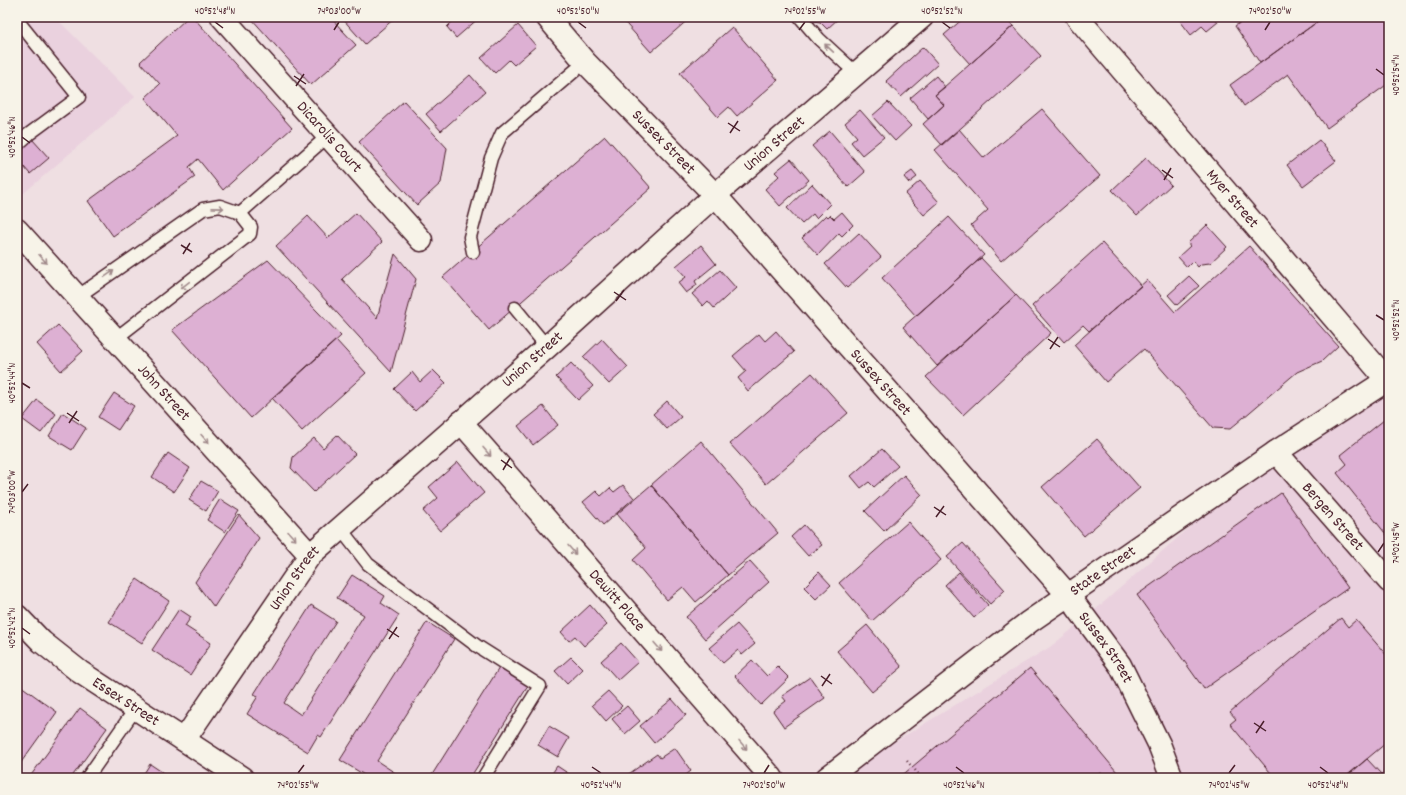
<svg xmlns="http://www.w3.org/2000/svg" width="1406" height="795" font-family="Dekko,sans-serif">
<rect width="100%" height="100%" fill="#efdfe2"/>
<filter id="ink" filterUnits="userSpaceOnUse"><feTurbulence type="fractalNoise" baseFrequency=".025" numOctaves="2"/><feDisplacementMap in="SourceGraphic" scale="8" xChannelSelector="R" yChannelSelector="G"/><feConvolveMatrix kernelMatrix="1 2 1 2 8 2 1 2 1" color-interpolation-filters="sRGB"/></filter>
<g filter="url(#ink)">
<path fill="#ead1de" d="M17,17H65L59,21L135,97L17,199Z
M1389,379V778H836L1050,647L1080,623L1276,452Z"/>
<path fill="#ddb0d3" stroke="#4a1f2b" d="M188,17H193L292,128L223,190L198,159L189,167L195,177L113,236L88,201L177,136L145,98L160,84L140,62Z
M250,17H330L356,45L311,85Z
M341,17H396L365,44Z
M448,17H480L456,38L447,27L452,22Z
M620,17H691L651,52Z
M813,17H840L827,29L820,22L813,21Z
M965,17H1006L1013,26L970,64L944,35Z
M1177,17H1216L1215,18L1218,22L1207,31L1202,26L1191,35Z
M1248,17H1324L1260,63L1235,26Z
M1324,17H1389V83L1327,128L1288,74L1244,106L1230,85Z
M518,25L536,46L514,65L509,60L495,73L481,58Z
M1013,26L1041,56L942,145L923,124L944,105L935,95Z
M732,27L778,80L737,116L729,107L718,117L680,73Z
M923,47L938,64L901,97L886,81Z
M470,75L485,92L441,131L426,114Z
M936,76L945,87L935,95L944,105L928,119L910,98Z
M404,101L447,148L441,183L417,205L359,142Z
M888,102L911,126L895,141L872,116Z
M1042,109L1100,176L1001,261L971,225L988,210L935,150L959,129L984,158Z
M860,110L884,137L862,155L851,142L857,137L845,123Z
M830,131L865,172L848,187L812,146Z
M605,136L651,188L489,330L443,277Z
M32,139L49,158L30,174L17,159V153Z
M1319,140L1336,161L1303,186L1287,165Z
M1146,158L1171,185L1137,216L1112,190Z
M791,159L809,180L780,206L765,189L779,176L775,172Z
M912,171L917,177L909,183L904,177Z
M920,181L939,202L924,215L905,194Z
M812,184L830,204L816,218L813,214L802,224L787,208Z
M842,212L853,225L842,236L839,233L818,255L802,238L826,215L828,217L830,215L834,219Z
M356,213L382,242L342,279L377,318L395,254L416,279L391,372L276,246L308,216L328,238Z
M949,217L984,255L916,316L882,278Z
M1207,225L1227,247L1210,263L1201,264L1198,267L1193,261L1187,267L1178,257L1190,246L1188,243Z
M859,233L881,257L847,288L825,264Z
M1102,243L1141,286L1089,331L1083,325L1064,342L1032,306Z
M701,245L716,264L695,281L697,285L686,293L678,283L686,277L676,266Z
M1249,246L1338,346L1322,361L1297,372L1230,429L1213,428L1144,349L1106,382L1074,345L1147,280L1175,312Z
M981,258L1016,295L937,366L903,327Z
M268,260L341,336L251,418L172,330Z
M720,270L736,288L714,308L708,301L703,306L692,294Z
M1189,276L1199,286L1177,305L1168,295Z
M1016,295L1051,333L963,415L926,377Z
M58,325L83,351L61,371L37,344Z
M776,331L794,352L748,391L738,378L746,371L733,356L759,334L765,341Z
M602,339L628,367L609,384L583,357Z
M336,340L366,373L302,431L272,398Z
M571,363L593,386L578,400L556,377Z
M433,370L446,383L415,411L394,389L412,372L420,382Z
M812,373L848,413L766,484L730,444Z
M114,393L134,406L118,430L98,417Z
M37,400L56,414L41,433L22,419Z
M667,401L681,417L667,429L653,414Z
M543,406L558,425L533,445L518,426Z
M63,413L86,428L72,450L49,436Z
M1389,416V538L1337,473L1347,464L1340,455Z
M337,435L355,454L314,492L291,468L293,457L314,438L323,448Z
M1097,439L1140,488L1084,536L1042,487Z
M701,441L778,533L728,575L651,485Z
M882,449L898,466L874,487L869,482L861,488L851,476Z
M168,453L190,468L174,492L152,477Z
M458,462L484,493L440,531L423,511L438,498L429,487Z
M904,475L922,495L884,531L865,511Z
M201,481L218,491L206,511L189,500Z
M623,485L634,498L603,525L583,502L596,491L601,496L610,488L614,492Z
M651,485L728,575L696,602L683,587L667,600L633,560L646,548L617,514Z
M1281,493L1348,588L1204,689L1137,595Z
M220,499L239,511L225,532L207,520Z
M239,515L259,538L214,607L195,582Z
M908,522L941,560L872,621L839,583Z
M804,525L822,545L808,556L791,537Z
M963,543L1005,590L990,604L947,557Z
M750,561L769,582L705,639L686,617Z
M819,572L831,585L816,599L804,587Z
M959,572L988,605L974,618L945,585Z
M352,575L385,596L381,603L399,615L321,737L318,735L308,752L247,714L258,696L254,694L311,605L336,621L284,703L301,715L364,615L337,598Z
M137,579L169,601L142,643L109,622Z
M590,605L607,625L584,646L575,636L569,641L561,632Z
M179,609L191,617L185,626L211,643L190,675L152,650Z
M1341,618L1348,627L1356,620L1389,658V746L1386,743L1344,778H1275L1230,724L1236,719L1230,712Z
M427,622L454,639L377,761L403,778H365L366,776L340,760Z
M737,624L755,644L742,655L738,650L723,663L709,648Z
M867,625L902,667L872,692L837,651Z
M621,643L638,662L618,680L601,661Z
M571,657L583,669L567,684L555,671Z
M752,660L767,676L777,666L789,678L761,705L735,676Z
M499,668L528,686L470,778H430Z
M1030,668L1122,778H899Z
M810,677L825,698L784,727L773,711L786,701L782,696Z
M17,683L57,712L17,768Z
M608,691L622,706L606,721L592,705Z
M672,699L686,715L654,743L640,726Z
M627,706L640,721L625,734L612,719Z
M80,708L107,728L71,778H29Z
M549,726L569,738L558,757L538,745Z
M675,748L691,771L682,778H623L657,754L660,758Z
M1367,759L1381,774L1389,767V778H1345Z
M150,764L171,778H141Z
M557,766L575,778H549Z"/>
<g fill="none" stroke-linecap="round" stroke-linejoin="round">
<defs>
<path id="lane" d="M800,17L819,39L857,74
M17,20L79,97L29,134L17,145
M240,213L328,136
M473,252L470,237L491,158L502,133L585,62
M77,297L203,209L220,206L240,213L251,227L250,234L115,339
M515,308L547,347
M340,528L368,564L477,646L540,686L483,778
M87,778L136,708"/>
<g id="street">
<path id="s1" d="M222,17L421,240"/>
<path id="s2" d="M547,17L585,62L715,195L1068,595L1120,665L1159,744L1172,778"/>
<path id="s3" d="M1077,17L1387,380"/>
<path id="s4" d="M17,230L310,555"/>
<path id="s5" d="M461,422L772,778"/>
<path id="s6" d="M1276,452L1389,581"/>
<path id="s7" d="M184,740L310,555L547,347L715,195L922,17"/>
</g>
<g id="secondary">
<path id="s8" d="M17,616L42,642L80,672L242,778"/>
<path id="s9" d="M827,778L1029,622L1276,452L1389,379"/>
</g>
</defs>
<use href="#lane" stroke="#4a1f2b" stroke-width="15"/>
<use href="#street" stroke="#4a1f2b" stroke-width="25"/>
<use href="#secondary" stroke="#4a1f2b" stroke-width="25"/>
<path stroke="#4a1f2b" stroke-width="2.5" stroke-dasharray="1 3" stroke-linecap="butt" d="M907,761L922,778
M1094,778L1100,773L1104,778"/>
<use href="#lane" stroke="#f7f3e8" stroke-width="12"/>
<use href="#street" stroke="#f7f3e8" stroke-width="22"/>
<use href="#secondary" stroke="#f7f3e8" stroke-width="22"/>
</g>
<defs><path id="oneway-shaft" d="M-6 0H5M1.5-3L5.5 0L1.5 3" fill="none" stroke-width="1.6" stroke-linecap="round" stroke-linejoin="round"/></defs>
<g stroke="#a0898a">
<use href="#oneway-shaft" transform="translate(829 48) rotate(-137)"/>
<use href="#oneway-shaft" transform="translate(218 208) rotate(1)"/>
<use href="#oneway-shaft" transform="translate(43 259) rotate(48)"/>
<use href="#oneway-shaft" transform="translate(109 274) rotate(-35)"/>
<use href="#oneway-shaft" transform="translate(185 285) rotate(142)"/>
<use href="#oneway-shaft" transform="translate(205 439) rotate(48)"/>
<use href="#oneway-shaft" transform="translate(487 452) rotate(49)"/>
<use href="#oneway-shaft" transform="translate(292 536) rotate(48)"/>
<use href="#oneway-shaft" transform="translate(572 550) rotate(49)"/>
<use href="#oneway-shaft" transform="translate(658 647) rotate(49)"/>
<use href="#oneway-shaft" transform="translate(743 745) rotate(49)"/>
</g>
</g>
<path fill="none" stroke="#4a1f2b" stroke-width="1.5" d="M215,22L223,28M578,22L586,28M942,22L950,28M334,30L339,22M799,30L805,22M1265,30L1270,22M1376,69L1384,75M294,76L306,84M296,86L304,74M728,123L740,131M730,133L738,121M22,137L30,143M1162,170L1173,178M1164,180L1171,168M181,245L192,252M183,254L190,243M614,292L626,300M616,301L624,290M1376,315L1384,320M1048,339L1060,347M1050,349L1058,337M22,383L30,388M67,413L79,421M69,423L77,411M501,460L512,468M503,470L510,458M22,492L28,484M934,507L946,515M936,517L944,506M1378,552L1384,543M22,628L30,634M387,629L399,637M389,639L397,627M821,676L832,684M822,686L830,674M1254,723L1266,731M1256,733L1264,721M592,767L601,773M956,767L964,773M1320,767L1328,773M298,773L304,765M764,773L769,765M1229,773L1235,765"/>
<g text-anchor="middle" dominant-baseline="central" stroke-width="4" stroke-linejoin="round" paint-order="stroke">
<g font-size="16" fill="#4a1f2b" stroke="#f7f3e8">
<text stroke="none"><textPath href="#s1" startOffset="161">Dicarolis Court</textPath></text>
<text stroke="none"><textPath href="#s2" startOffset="171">Sussex Street</textPath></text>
<text stroke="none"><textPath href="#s7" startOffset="844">Union Street</textPath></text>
<text stroke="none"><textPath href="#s3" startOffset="239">Myer Street</textPath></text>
<text stroke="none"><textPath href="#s7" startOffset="520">Union Street</textPath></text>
<text stroke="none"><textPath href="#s2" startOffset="495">Sussex Street</textPath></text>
<text stroke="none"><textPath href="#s4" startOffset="219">John Street</textPath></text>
<text stroke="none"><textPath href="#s6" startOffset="86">Bergen Street</textPath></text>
<text stroke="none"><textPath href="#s9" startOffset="345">State Street</textPath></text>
<text stroke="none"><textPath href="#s7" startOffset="196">Union Street</textPath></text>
<text stroke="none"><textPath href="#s5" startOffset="237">Dewitt Place</textPath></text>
<text stroke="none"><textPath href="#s2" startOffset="843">Sussex Street</textPath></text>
<text stroke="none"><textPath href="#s8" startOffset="139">Essex Street</textPath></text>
</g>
</g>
<rect width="1406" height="795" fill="none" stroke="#f7f3e8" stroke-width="44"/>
<rect x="22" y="22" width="1362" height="751" fill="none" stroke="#4a1f2b" stroke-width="1.5"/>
<g font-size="10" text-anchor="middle" fill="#4a1f2b">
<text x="215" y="14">40°52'48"N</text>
<text x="339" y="14">74°03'00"W</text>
<text x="578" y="14">40°52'50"N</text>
<text x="805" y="14">74°02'55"W</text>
<text x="942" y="14">40°52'52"N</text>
<text x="1270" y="14">74°02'50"W</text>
<text transform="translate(1395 75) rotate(-90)" y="4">40°52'54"N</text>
<text transform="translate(11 137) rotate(-90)" y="4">40°52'46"N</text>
<text transform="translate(1395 320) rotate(-90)" y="4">40°52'52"N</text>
<text transform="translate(11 383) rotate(-90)" y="4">40°52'44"N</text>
<text transform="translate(11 492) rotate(-90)" y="4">74°03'00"W</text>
<text transform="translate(1395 543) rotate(-90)" y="4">74°02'45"W</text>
<text transform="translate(11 628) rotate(-90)" y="4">40°52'42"N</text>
<text x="298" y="788">74°02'55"W</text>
<text x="601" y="788">40°52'44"N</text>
<text x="764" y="788">74°02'50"W</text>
<text x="964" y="788">40°52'46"N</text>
<text x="1229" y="788">74°02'45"W</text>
<text x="1328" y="788">40°52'48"N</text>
</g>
</svg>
